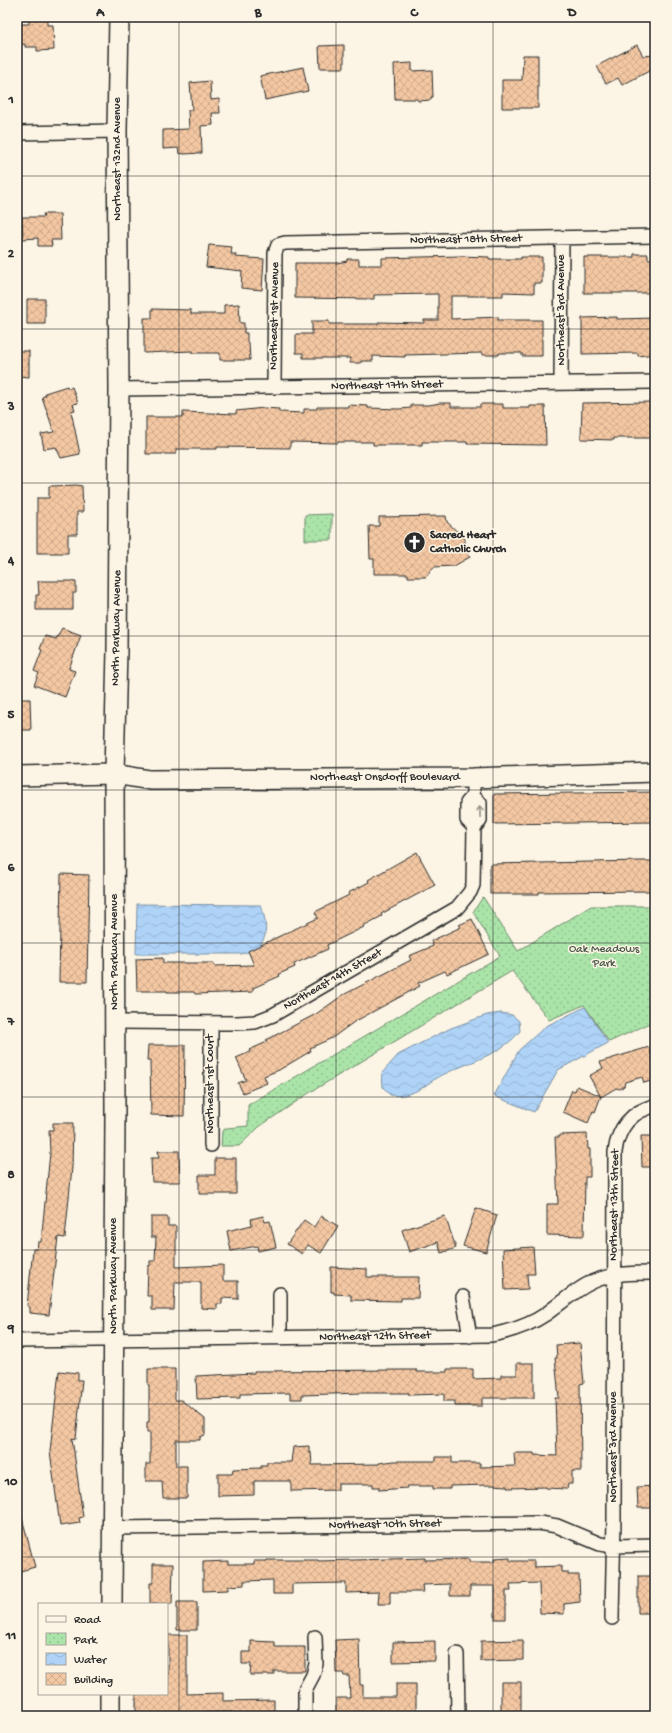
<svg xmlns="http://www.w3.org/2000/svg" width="672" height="1733" font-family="'Gochi Hand',sans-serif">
<defs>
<pattern id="park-dots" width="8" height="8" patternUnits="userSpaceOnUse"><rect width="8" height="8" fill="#aae4a8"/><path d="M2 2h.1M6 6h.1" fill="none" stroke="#92c491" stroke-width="1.8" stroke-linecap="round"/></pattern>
<pattern id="water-waves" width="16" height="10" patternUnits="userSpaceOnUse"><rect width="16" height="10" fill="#aed3f7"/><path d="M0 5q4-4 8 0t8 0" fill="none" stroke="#96b5d4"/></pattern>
<pattern id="building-cross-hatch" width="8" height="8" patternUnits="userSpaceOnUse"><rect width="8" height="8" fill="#f3c7a2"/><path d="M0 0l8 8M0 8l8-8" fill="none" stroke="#d0ab8c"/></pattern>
</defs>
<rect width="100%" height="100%" fill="#fcf5e5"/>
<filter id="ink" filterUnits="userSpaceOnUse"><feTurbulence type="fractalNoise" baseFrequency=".025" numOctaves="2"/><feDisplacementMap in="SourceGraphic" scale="8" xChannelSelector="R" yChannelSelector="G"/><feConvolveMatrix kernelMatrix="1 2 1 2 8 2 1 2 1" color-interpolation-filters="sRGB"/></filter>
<g filter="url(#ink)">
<path fill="url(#park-dots)" stroke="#6a886a" d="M332,514V540H305V515Z
M483,897L518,951L591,906H655V1021L609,1042L584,1005L549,1020L512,971L309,1093L259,1127L239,1146H221L222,1131L227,1128L248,1126V1105L500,956L473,912Z"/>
<path fill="url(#water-waves)" stroke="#7a90a5" d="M137,904L261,905C268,927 271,948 241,954H136Z
M585,1007L608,1043L558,1070L534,1112L494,1096L519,1050L546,1026Z
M501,1013L512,1015L519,1021L520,1031C500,1057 465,1062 437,1078C428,1083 421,1090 411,1093C403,1096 397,1096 390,1095L383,1087L382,1073L398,1055L425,1041L451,1028L487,1015Z"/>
<path fill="url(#building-cross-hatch)" stroke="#2b2b2b" d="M29,17H47V25H53L54,50L37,51V47H25V44L17,45V24H29Z
M344,45V68H320L319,46Z
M637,45L643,56L655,55V68L622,85L618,78L606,84L597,66Z
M523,55H538V108H502V80H522Z
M412,63V71L432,70L433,97H431V100L418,101L417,99H395L394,64Z
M303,67L308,91L265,100L260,76Z
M210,81L211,100L219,99L220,113H212L213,125L201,126L202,153L184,154L179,153L178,148L163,149V130L189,129L188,110H192L190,83Z
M43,214H60L61,240H51L52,246H38V238L23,239L22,217H44Z
M209,245L232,247L231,254H236L235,257L264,259L262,290L241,288L242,271L206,267Z
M634,254H648V259H655V293H584V257H634Z
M460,256L489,257V259H521V257H542V283H534V293L503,292V296H451V319L498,317V320H542V356H522V353H499V355H482V353L405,355V357L373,356V361H361V363H350V358H303V353H296V334H312V321H329V324H378V322L424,323V320H438V294L374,295V299L295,298V263H337L347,261V259H359V265H382V258Z
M27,299H45V324H27Z
M239,304L240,323H244V333H247V343H249L250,360H220V353H192V351L144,353V318H152V309L191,310V314H224V305Z
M617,317V319L655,318V354L638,356V353L582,354V318Z
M17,351H29V377L17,376Z
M67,386L68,389L72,387L78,403L73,404L75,410L71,411L80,454L61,458L56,447L44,449L41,434L54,432L42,397L46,395L45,393Z
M655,402V438H614V440L581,439L582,403Z
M440,403H451V407H480V404H503V408H530V406H545L546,445L467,444V442H422V445H373V442H338V443L290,442V448L217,447V449H176V454H146V417H183V412L236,414V411L264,408L279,409V412L304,413V409H317V407H348V405L368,406V408L399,409L411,408V405H429Z
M77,485L82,486L83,512H77V534H68V553H37V498H49V486H51Z
M446,516L447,522L465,539V548L470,557L454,566L434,567L426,577H408V574H374V559H370L369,526H379V517Z
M38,581H73V582H76V593H73V610H36V595H39Z
M62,628L81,635L69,669L75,671L65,697L34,685L39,673L34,671L42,650L40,649L45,636L56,639Z
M19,699H30L31,730H17V705H19Z
M655,792V822L494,824V794Z
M417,852L435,885L381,914L382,916L363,926L364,927L327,945L328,949L294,964L295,967L279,974L280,976L253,988V992L195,994L194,992H167V991H137L136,959L163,958V963H214V966L254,965L248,951L318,918L315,912L349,895L348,893L369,882L368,880Z
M643,861H655V891L539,892V894H490V864Z
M61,874L89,875L87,982H59Z
M472,919L489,954L447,974L445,971L418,983L420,986L354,1022L332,1038L310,1048L311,1051L279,1070L264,1076L267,1083L243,1093L238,1083L246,1080L236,1058L250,1052L249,1050L267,1042L266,1040L316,1014L343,995L411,960L409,956L433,946L431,941L461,927L459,925Z
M148,1045H185L184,1116L151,1115L150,1060H147Z
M649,1047L655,1067V1080L644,1083L642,1077L625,1082L624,1086L620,1089L616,1088L601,1097L589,1076L603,1068L600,1062Z
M577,1086L601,1096L595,1112L593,1111L588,1123L563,1112L572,1090L575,1091Z
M53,1123H73L72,1167L65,1238L58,1237L49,1315L30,1313V1307L27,1306L33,1249H37L38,1242H41L50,1153L49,1130H53Z
M587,1134L588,1149H590V1177H585L584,1236L547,1235V1204H558L555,1137H560V1135Z
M641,1136H654L655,1167H642Z
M158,1151H179L180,1182H152L151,1158H159Z
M215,1158H236V1194H199V1175H215Z
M476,1208L497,1215L486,1252L463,1246Z
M263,1216L265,1222L270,1221L276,1247L258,1251L257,1246L231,1251L227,1231L252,1225L251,1219Z
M321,1216L338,1226L321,1253L308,1245L302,1254L287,1244L304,1220L314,1227Z
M445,1216L456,1248L441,1253L438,1242L409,1252L402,1230Z
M151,1217H168V1226H176V1267L223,1265V1281H238V1299L222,1298V1304H217V1309L201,1308V1282H175L174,1310H152V1296H147L148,1266H150V1261H155L156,1237H151Z
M533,1247L535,1274H527L528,1289L505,1290L503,1249Z
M331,1267L367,1269V1277H419L418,1298H401V1301L351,1300V1295L334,1294V1292H331Z
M580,1343L584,1383L580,1384L581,1471H572V1484H568L567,1489L546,1488V1487L507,1488V1486L492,1485L450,1486V1489H433V1486H407V1488L379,1490V1487H373V1484H338V1490L291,1491V1481H254V1495L218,1496V1474H232L233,1469L261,1468V1465H267V1462H291L293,1447L309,1446V1453L311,1452L312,1465L379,1464V1463L394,1461H436V1457H452V1463H480V1467L515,1466L514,1453H534V1455L557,1456L555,1398H559L555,1358H557L556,1345Z
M517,1363H534V1398H482V1406H455V1401H444V1394L409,1395V1393H361L302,1395V1399H290V1393L240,1394V1398L197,1399L196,1376L254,1373V1371L399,1370H417V1372H447V1369H473V1379L501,1378V1375H517Z
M148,1369H175V1400H181L205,1419V1435L200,1437V1440H176V1466H187V1498H163L162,1481H146V1464H150V1432H147V1422H149V1385H148Z
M59,1371L78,1373V1380H82L76,1439L72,1438L83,1517L79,1518L80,1523L60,1526L50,1451Z
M655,1486V1508H638L637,1487Z
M17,1514H21L35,1567L17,1572Z
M425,1558V1560L469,1559V1562H494V1559L510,1558V1561H534V1567L561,1566V1572H568V1575H579L580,1602L564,1604V1614L540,1613L539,1583L510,1584L511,1591H506V1619H495V1586H470V1596H450V1584L422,1585L423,1592H390V1604H378L379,1592L346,1593V1583L292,1584V1594H273V1580L244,1581V1585L228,1586V1590L203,1591V1562L228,1561V1564H254V1561H267V1560H318V1561Z
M153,1564H173L172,1604H150V1583H153Z
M638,1576H655V1613H638Z
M177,1602H197V1630H177Z
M168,1635H187V1694L223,1693V1701L274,1700V1716H232V1712L136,1714V1694H168Z
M359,1639L360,1685H363V1697H396V1684H416V1716H336V1698H350L349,1676H344L343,1673H336L335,1640Z
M523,1640V1660L481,1661V1641Z
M251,1641L275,1642V1647H305V1671H274V1675H250L251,1664H242V1652H251Z
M435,1641V1661L393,1662V1642Z
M501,1682H521V1716H501Z"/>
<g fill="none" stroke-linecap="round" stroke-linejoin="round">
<defs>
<path id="street" d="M17,133L117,131
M561,383L562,238
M274,387L275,253L278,245L285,243L655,236
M119,389L655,382
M473,796L480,803V821L474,827
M115,1022L237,1023L255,1022L273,1015L457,908L470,892L473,885L474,827L467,820V803L473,796V778
M211,1023V1145
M280,1294V1338
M463,1297L470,1336
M17,1341L492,1335C512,1331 530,1325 546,1314C561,1303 575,1290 592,1282C612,1273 633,1273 655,1273
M112,1528L539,1523L557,1526L600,1544L614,1546L655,1545
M612,1618L614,1518L615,1152C618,1128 631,1111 655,1106
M457,1654L458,1716
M305,1716V1690L313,1675L316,1664L315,1637"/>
<path id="secondary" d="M17,776L114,774L150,780L473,778L655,772
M112,1604L115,1115L114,774L117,651L119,389L117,131L119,17
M110,1716V1694"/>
</defs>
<use href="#street" stroke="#2b2b2b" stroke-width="16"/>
<use href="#secondary" stroke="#2b2b2b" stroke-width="22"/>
<use href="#street" stroke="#fcf5e5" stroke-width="13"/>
<use href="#secondary" stroke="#fcf5e5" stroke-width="19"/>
</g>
<defs><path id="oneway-shaft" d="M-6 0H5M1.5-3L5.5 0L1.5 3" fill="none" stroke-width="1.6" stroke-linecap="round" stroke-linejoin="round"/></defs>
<use stroke="#949088" href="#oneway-shaft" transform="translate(480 812) rotate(-90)"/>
</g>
<path fill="none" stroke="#2b2b2b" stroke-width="1" stroke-opacity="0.55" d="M179,17V1716M336,17V1716M493,17V1716M17,176H655M17,329H655M17,483H655M17,636H655M17,790H655M17,943H655M17,1097H655M17,1250H655M17,1404H655M17,1557H655"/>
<defs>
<symbol id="church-disc" viewBox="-11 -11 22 22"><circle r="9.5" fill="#2b2b2b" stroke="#fcf5e5"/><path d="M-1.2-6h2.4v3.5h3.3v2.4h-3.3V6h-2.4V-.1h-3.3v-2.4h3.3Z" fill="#fff"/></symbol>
</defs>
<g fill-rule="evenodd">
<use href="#church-disc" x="402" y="530" width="25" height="25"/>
</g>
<g text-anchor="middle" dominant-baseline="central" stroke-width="3" stroke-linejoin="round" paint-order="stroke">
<g font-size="12" fill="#2b2b2b" stroke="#fcf5e5">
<text transform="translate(118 159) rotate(-90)">Northeast 132nd Avenue</text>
<text transform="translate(466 240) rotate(-1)">Northeast 18th Street</text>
<text transform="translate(562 310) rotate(-90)">Northeast 3rd Avenue</text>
<text transform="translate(275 316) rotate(-89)">Northeast 1st Avenue</text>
<text transform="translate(387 386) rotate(-1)">Northeast 17th Street</text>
<text transform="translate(117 628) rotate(-89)">North Parkway Avenue</text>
<text x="385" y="778">Northeast Onsdorff Boulevard</text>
<text transform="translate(115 952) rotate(-90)">North Parkway Avenue</text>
<text transform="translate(333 980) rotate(-30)">Northeast 14th Street</text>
<text transform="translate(211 1084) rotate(-90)">Northeast 1st Court</text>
<text transform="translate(615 1205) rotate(-89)">Northeast 13th Street</text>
<text transform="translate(114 1276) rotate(-90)">North Parkway Avenue</text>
<text transform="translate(375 1337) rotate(-1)">Northeast 12th Street</text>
<text transform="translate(614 1447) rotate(-90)">Northeast 3rd Avenue</text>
<text transform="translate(385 1525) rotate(-1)">Northeast 10th Street</text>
</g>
<g font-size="12" font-weight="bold" fill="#2b2b2b" stroke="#fcf5e5" text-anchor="start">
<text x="430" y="536">Sacred Heart<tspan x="430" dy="14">Catholic Church</tspan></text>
</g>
<g font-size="12" fill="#4b594a" stroke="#fcf5e5">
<text x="604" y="950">Oak Meadows<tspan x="604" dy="14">Park</tspan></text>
</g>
</g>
<rect width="672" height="1733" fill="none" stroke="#fcf5e5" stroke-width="44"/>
<rect x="38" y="1603" width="130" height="92" fill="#fcf5e5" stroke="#a8a49b"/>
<rect x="46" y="1616" width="20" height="6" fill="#fcf5e5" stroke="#a8a49b"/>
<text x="74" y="1623" font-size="12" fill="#2b2b2b">Road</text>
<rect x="46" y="1633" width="20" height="12" fill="url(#park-dots)" stroke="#a8a49b"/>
<text x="74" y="1643" font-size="12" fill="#2b2b2b">Park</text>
<rect x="46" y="1653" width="20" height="12" fill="url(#water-waves)" stroke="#a8a49b"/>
<text x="74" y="1663" font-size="12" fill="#2b2b2b">Water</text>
<rect x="46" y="1673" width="20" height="12" fill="url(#building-cross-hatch)" stroke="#a8a49b"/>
<text x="74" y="1683" font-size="12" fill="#2b2b2b">Building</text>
<rect x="22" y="22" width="628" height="1689" fill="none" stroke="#2b2b2b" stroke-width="1.5"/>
<g font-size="13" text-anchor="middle" font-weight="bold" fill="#2b2b2b">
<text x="100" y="16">A</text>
<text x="258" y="16">B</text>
<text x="414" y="16">C</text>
<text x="572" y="16">D</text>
<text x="11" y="103">1</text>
<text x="11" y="257">2</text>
<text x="11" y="410">3</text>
<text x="11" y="564">4</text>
<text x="11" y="718">5</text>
<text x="11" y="871">6</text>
<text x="11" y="1025">7</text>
<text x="11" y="1178">8</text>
<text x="11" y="1332">9</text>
<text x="11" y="1485">10</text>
<text x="11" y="1639">11</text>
</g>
</svg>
